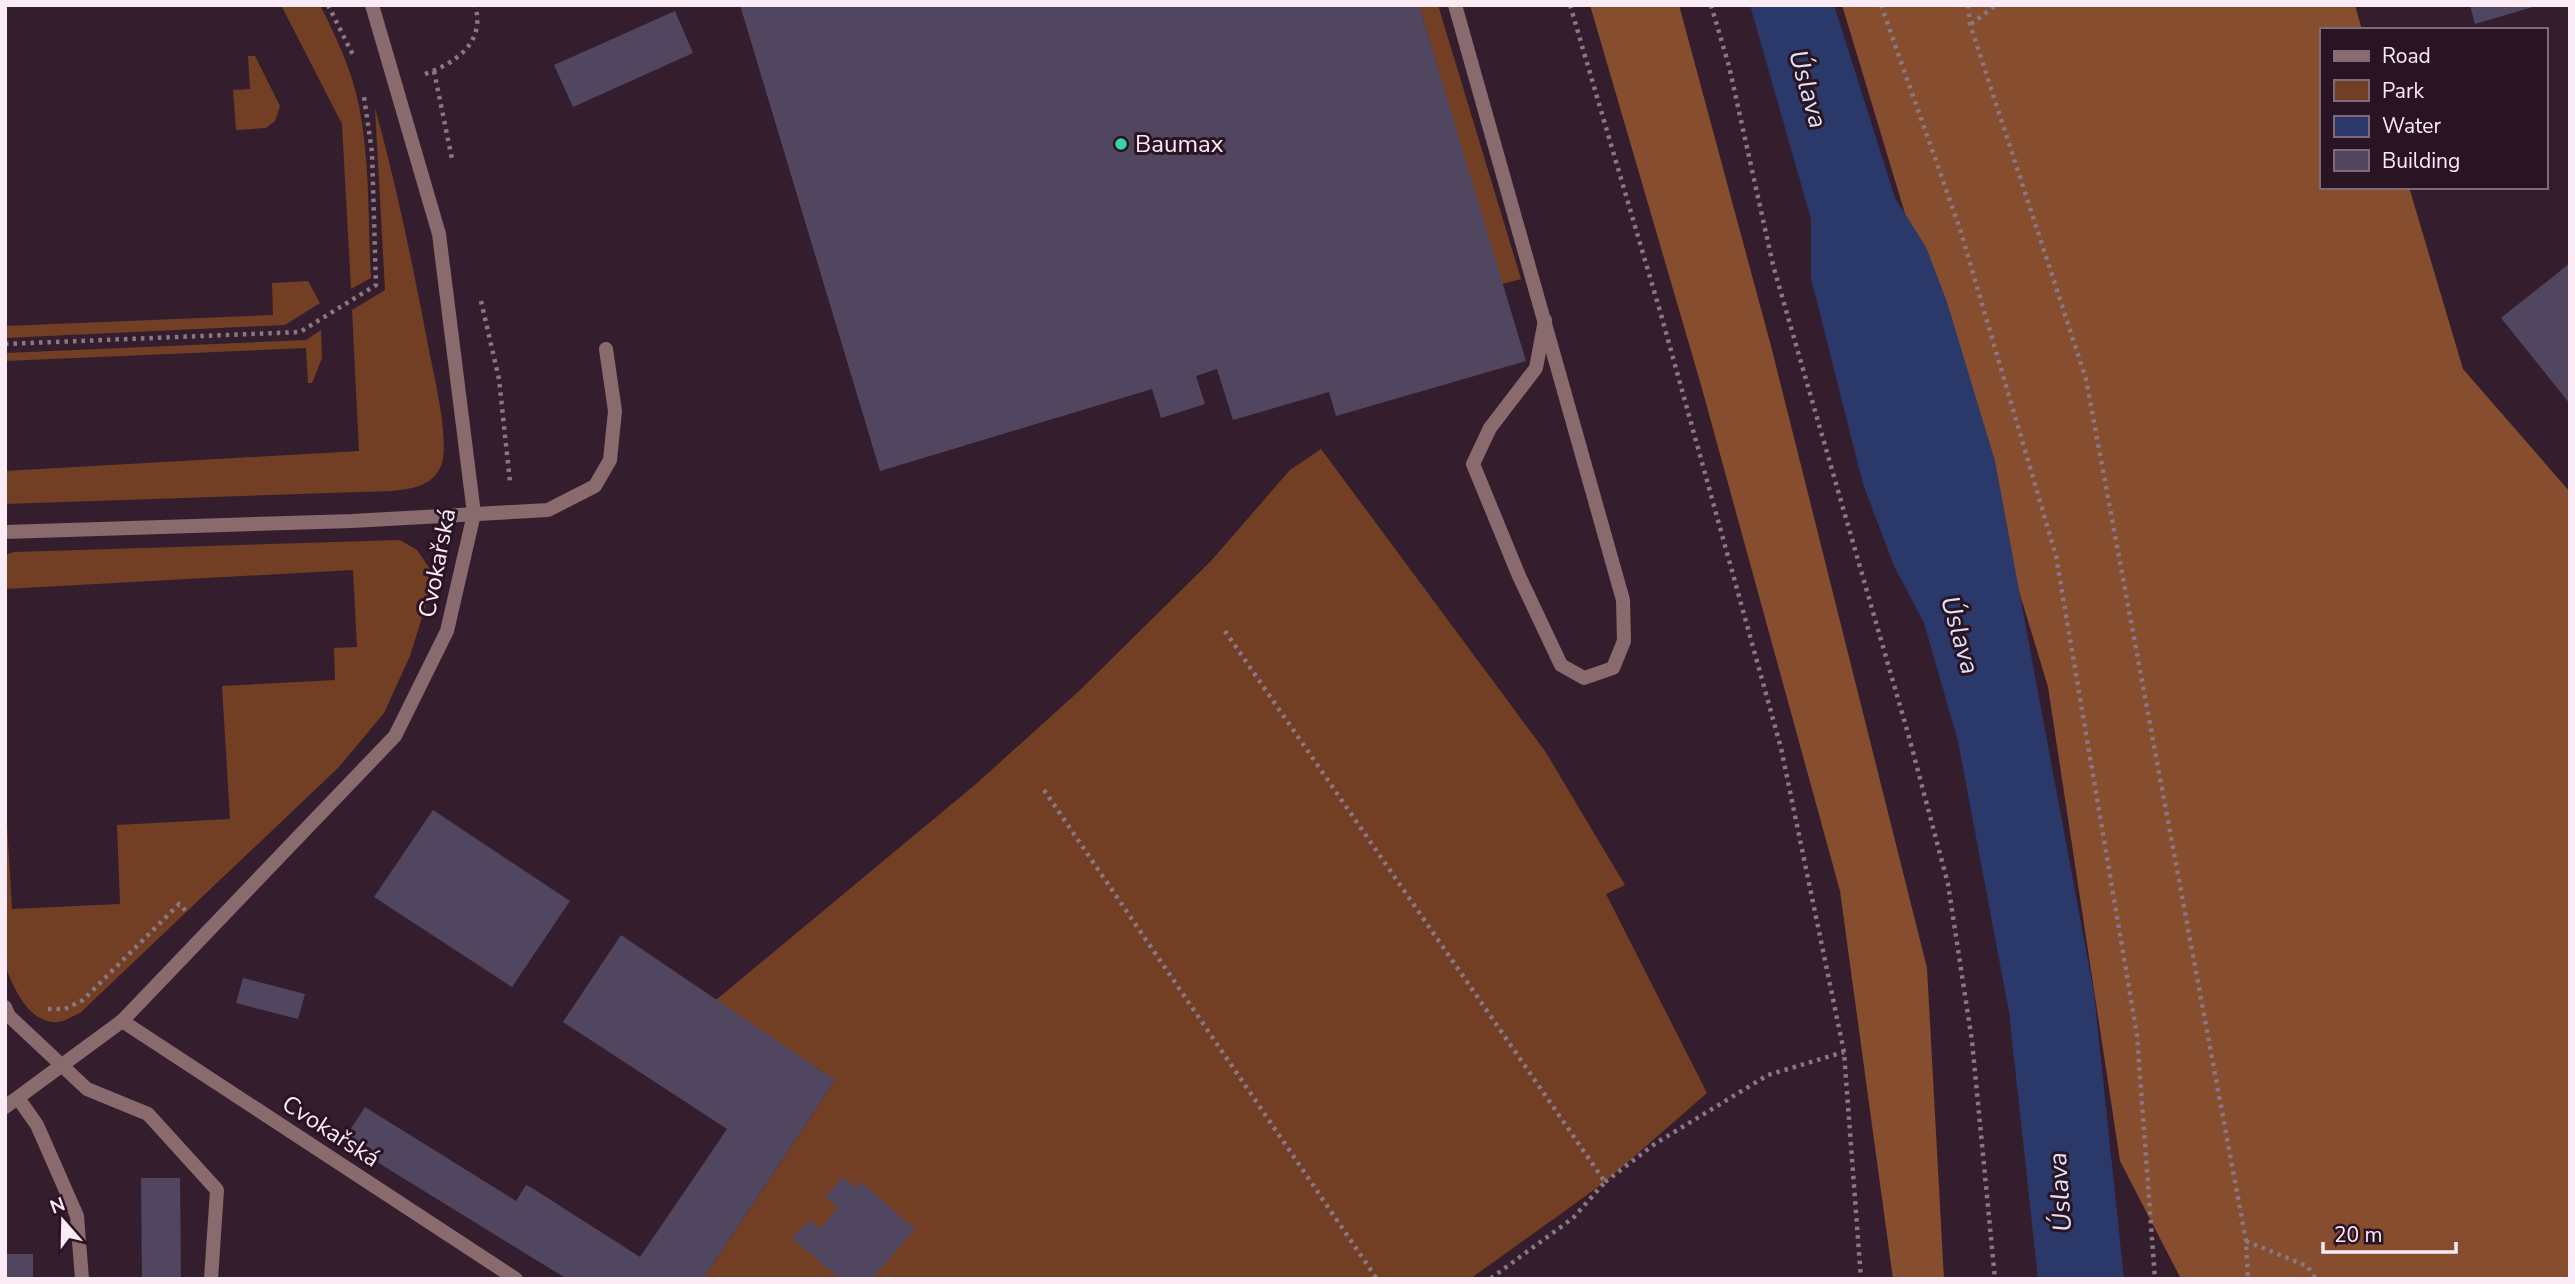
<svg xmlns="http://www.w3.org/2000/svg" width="2575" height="1284" font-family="'Nunito Sans',sans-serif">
<rect width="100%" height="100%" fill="#341e2d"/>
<path fill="#723f24" d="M281,5H320C336,37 352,70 359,106C370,162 368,221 371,278L351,289L342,124Z
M1419,5H1438L1521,279L1502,284Z
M248,56H255L280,106L275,121L266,128L236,130L233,90L250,89Z
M375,108C398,190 414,272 430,355C435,380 450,443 441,466C432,487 410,489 391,491L5,504V471L359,451L352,310L385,290Z
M308,281L320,303L285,325L5,338V326L273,315L272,283Z
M321,330L322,358L312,383H308L306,348L5,361V353L306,340Z
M1321,449L1545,751L1625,885L1606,894L1707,1093L1605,1182L1470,1279H703L835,1080L716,1000L976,784L1079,691L1211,561L1290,470Z
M400,540L417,550L430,569L431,588L410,656L384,713L339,767L80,1013C74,1015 66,1021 59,1022C29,1025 13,987 5,965V790L12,909L120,904L117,825L230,819L222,686L335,680L334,648L357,647L353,570L5,589V555L14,552Z"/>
<path fill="#864d2f" d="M1590,5H1679L1771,346L1927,968L1944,1279H1893L1840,891L1701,385Z
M1842,5H2355L2362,30H2321V187H2409L2463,369L2570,492V1279H2181L2120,1161L2048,687Z"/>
<path fill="#2b386a" d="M1750,5H1834L1895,198L1926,247L1947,302L1995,461L2094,993L2124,1279H2038L2009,1012L1958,741L1924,623L1894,566L1863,484L1811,278V219Z"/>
<path fill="#51465f" d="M740,5H1419L1526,361L1336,416L1329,392L1233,420L1217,369L1196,376L1205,404L1161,418L1152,389L880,471Z
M2470,5H2536V6L2475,24Z
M675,11L693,53L573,107L554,65Z
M2570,263V404L2501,318Z
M433,810L570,901L512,987L374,897Z
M621,935L835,1080L703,1279H567L343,1141L365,1107L516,1201L526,1185L532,1188L640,1257L727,1129L563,1022Z
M243,978L305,994L298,1019L236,1003Z
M843,1177L856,1188L861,1182L915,1229L872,1279H840L792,1238L810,1220L820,1229L838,1208L825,1197Z
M141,1178H180L181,1279H142Z
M5,1254H33V1279H5Z"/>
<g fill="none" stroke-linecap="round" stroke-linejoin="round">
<path stroke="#8b7784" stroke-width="4.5" stroke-dasharray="3.5 5" stroke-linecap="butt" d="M328,5L353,55
M1570,5L1662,318L1781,748L1844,1052L1861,1279
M1711,5L1729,66L1773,265L1909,737L1948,884L1972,1041L1995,1279
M1881,5L1960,229L2056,556L2137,1035L2155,1279
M1968,5L1970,24L2086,379L2246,1241L2248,1279
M1971,24L1996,5
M434,71L452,159
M425,74C456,63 486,42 475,5
M481,301L499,379L510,482
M5,344L300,332L376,285L372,152L364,97
M1225,631L1605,1182L1573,1218L1490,1279
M1044,790L1377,1279
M48,1009H65L83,1000L179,904L187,912
M1605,1182L1656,1143L1768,1075L1844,1052
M2246,1241L2307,1266L2316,1279"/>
<path stroke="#896a6d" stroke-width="14" d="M1455,5L1623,600L1624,641L1613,668L1584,678L1561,665L1519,576L1473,464L1490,428L1536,368L1545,320
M5,532L352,521L548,510L595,486L610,460L615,411L606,349
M5,1007L9,1016L87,1089L148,1114L217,1190L211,1279
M122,1021L516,1279
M18,1098L37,1125L77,1216L82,1279"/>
<path stroke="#896a6d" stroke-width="14" d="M5,1107L122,1021L395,736L447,631L474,514L439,234L372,5"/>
</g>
<circle fill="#37d4a6" stroke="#2a1424" stroke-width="2.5" cx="1121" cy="144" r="7"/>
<g text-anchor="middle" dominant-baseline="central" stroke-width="6" stroke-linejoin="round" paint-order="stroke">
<g font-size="24" fill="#fbebf5" stroke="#2a1424" text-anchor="start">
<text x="1135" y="144">Baumax</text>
</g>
<g font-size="24" fill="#fbebf5" stroke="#2a1424">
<text transform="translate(437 563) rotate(-79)">Cvokařská</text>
<text transform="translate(331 1131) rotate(33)">Cvokařská</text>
</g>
<g font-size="26" font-style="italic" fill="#dde3f4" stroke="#2a1424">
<text transform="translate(1808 89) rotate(74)">Úslava</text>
<text transform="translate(1960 635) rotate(74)">Úslava</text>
<text transform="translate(2060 1192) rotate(-94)">Úslava</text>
</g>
</g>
<rect width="2575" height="1284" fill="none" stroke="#fbebf5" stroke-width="14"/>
<rect x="2320" y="28" width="228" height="161" fill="#2a1424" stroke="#7e6a78" stroke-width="2"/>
<rect x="2334" y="51" width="35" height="10" fill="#896a6d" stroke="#7e6a78" stroke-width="2"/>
<text x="2382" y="63" font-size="21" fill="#fbebf5">Road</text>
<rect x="2334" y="80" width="35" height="21" fill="#723f24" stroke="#7e6a78" stroke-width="2"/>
<text x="2382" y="98" font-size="21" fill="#fbebf5">Park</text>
<rect x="2334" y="116" width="35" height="21" fill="#2b386a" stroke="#7e6a78" stroke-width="2"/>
<text x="2382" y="133" font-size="21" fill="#fbebf5">Water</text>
<rect x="2334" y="150" width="35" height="21" fill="#51465f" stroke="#7e6a78" stroke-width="2"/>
<text x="2382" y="168" font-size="21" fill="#fbebf5">Building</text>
<g transform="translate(63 1221) rotate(340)" stroke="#2a1424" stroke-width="5" paint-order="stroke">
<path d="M0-5L12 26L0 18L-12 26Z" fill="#fbebf5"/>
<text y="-10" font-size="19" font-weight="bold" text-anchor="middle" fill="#fbebf5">N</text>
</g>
<path d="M2323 1242v10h133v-10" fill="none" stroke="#fbebf5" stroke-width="3.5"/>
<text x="2334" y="1242" font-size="21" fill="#fbebf5" stroke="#2a1424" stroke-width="5" paint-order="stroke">20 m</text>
</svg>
